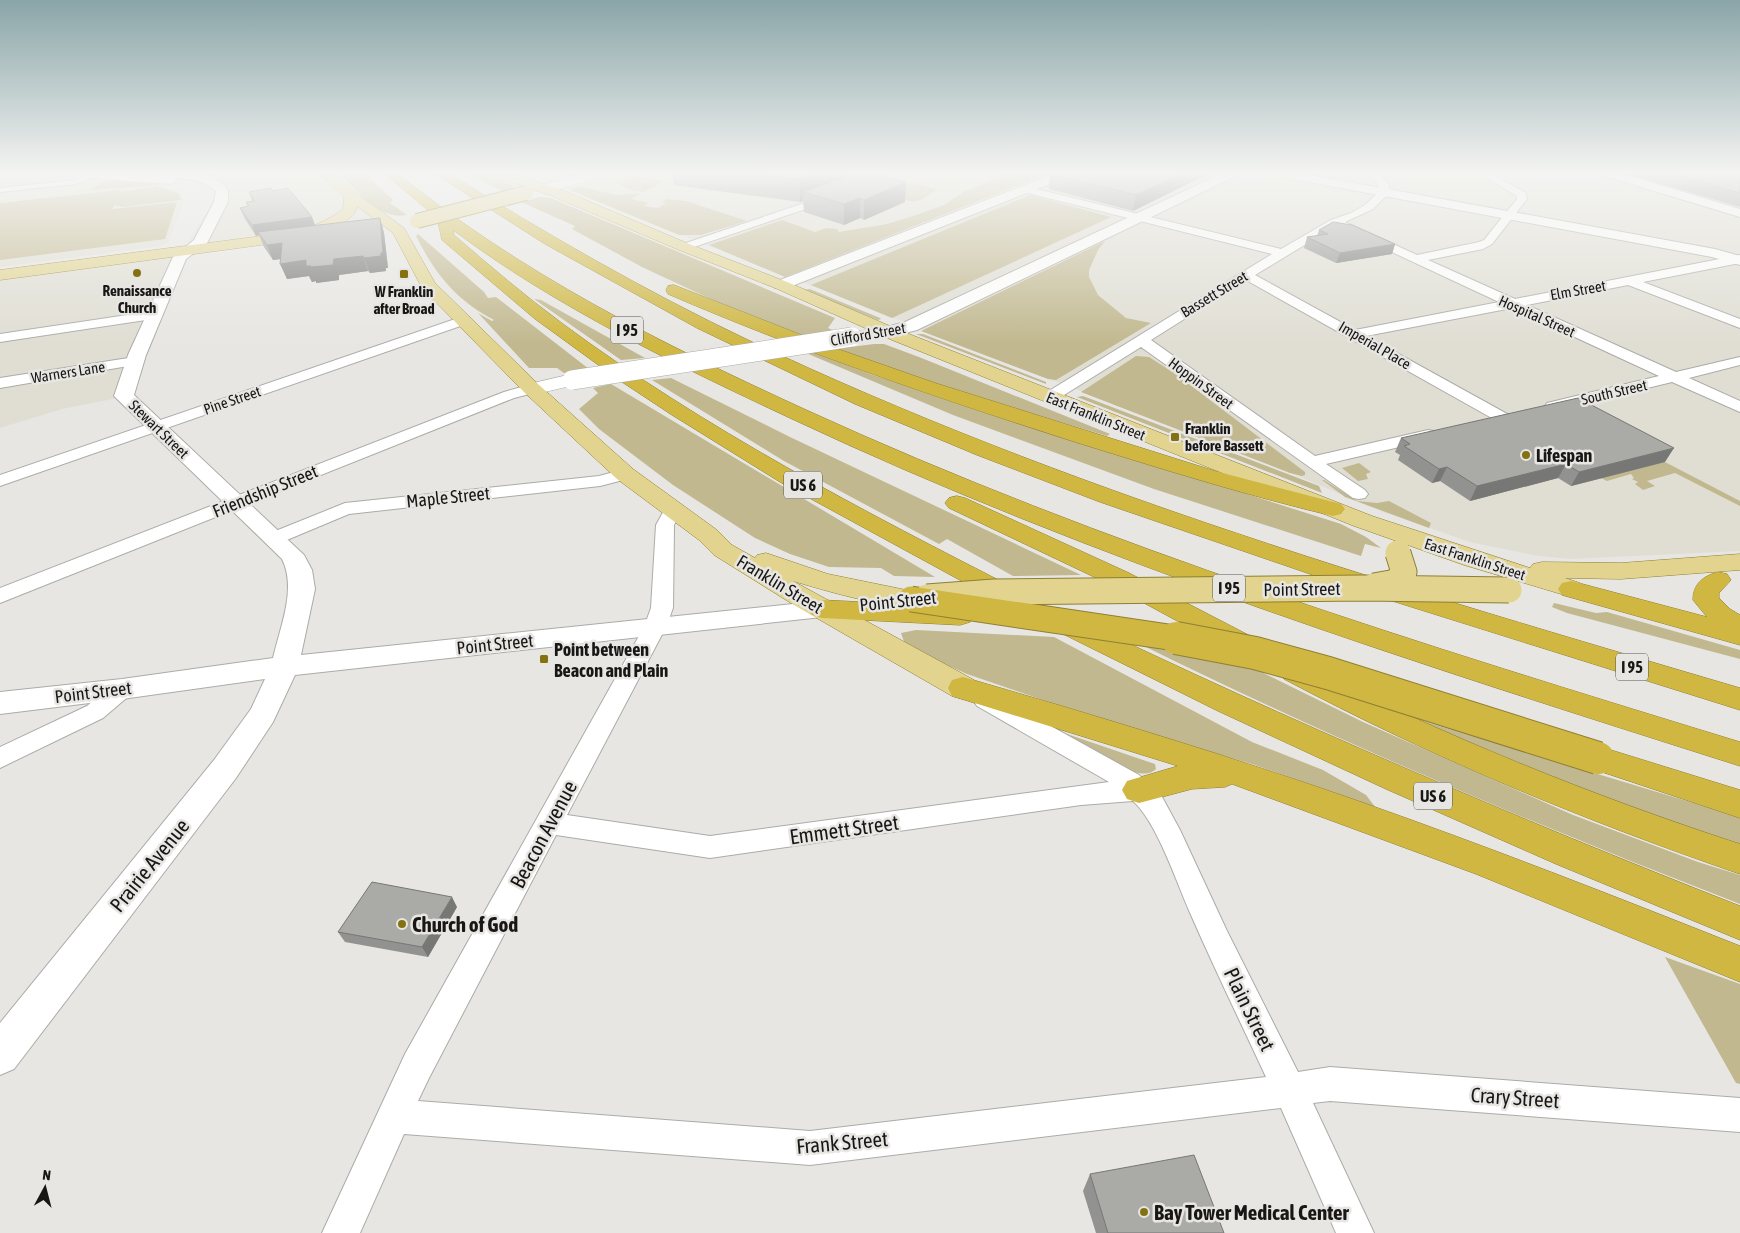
<svg xmlns="http://www.w3.org/2000/svg" width="1740" height="1233" font-family="'Asap Condensed',sans-serif">
<rect width="100%" height="100%" fill="#e7e6e3"/>
<path fill="#e0ded3" d="M0,173H45L52,176L76,179L163,186L181,191L184,201L168,243L161,246L0,267Z
M92,173H325L351,200L386,226L182,253L118,398L62,409L0,428V276L182,253L216,196L210,187L185,180Z
M522,173H1740V551L1571,559L1538,556L1470,542L1383,512L1281,469Z"/>
<path fill="#c1b88f" d="M339,173H364L393,200L390,203L407,215C380,221 356,190 339,173Z
M466,173H481L515,186L512,187L515,190L506,193Z
M996,173H1049L785,277L709,245L782,220L815,232L826,228L837,229L839,232L887,224L916,215L944,205L963,192L1005,175Z
M635,176L665,181L644,192L631,190L615,182Z
M106,180L157,184L160,185L89,190Z
M912,183L937,189C927,197 918,204 906,200L902,184Z
M158,186L179,194L181,200L123,207L114,205L112,209L177,202L165,239L0,260V203L121,190V192Z
M578,186L617,195L642,193L631,199L648,203L644,206L658,208L666,203L662,202L667,199L686,201L747,221L701,235H679L570,190Z
M1030,195L1111,217L892,318L811,285Z
M540,197L551,198L835,318L828,328L835,331L805,336L730,308L642,267L572,229L575,226L521,202Z
M418,234L484,292L488,298L496,297L589,369L564,373L557,368H529L478,313L492,321L494,320C456,300 435,274 416,236Z
M1105,241L1098,250L1089,270V277L1098,295L1126,318L1151,323L1056,380L1048,379L921,331Z
M810,289L880,318L881,319L878,320L803,290Z
M534,299L541,300L645,358L621,360Z
M916,334H923L1046,382V384Z
M874,344H884L919,357L1110,434L1107,436L938,385L835,349Z
M813,352L873,375L1341,524L1366,537L1381,548L1365,544L1361,556L1154,489L953,415L806,353Z
M1136,356L1149,357L1177,375L1305,472V475L1302,476L1290,473L1081,392Z
M671,378L790,437L1081,575L1013,576L947,539L939,544L784,461L652,380Z
M611,384L935,577L894,576L881,568L829,567L790,554L755,538L673,485L599,429L579,409L598,393L593,388Z
M1083,396L1319,486L1322,493L1077,397Z
M1665,462L1740,501V506L1675,473L1647,481L1655,486L1643,490L1635,484L1638,482L1632,479L1634,478L1631,474L1607,481L1601,478Z
M1359,463L1371,472L1366,474L1368,479L1358,481L1342,468Z
M1322,480H1324L1357,501L1377,503L1389,501L1431,523L1429,528L1345,497Z
M1554,603L1596,613L1607,612L1740,650V659L1567,613L1552,607Z
M916,630L1054,637L1252,742L1323,770L1366,795L1376,808L1255,765L1092,717L967,674L906,647L901,633Z
M1138,643L1241,662L1363,722L1573,815L1698,862L1740,875V904C1536,825 1333,740 1138,643Z
M1389,711L1740,817V848L1425,730Z
M1067,734L1143,760L1155,764L1156,769C1139,787 1082,746 1065,736Z
M1665,957L1740,984V1084L1736,1083Z"/>
<g fill="none" stroke-linecap="round" stroke-linejoin="round">
<defs>
<path id="pedestrian" d="M85,176H88V180L75,184L0,192V188L74,180Z"/>
<path id="minor" d="M891,173H905L864,188H856L855,186L856,184Z
M1368,173H1378L1388,183L1390,192L1373,209L1345,222L1417,255L1479,242L1484,240L1517,199V196L1479,173H1490L1526,193L1527,199L1492,244L1483,249L1428,260L1515,299L1740,255V263L1643,282L1740,319V328L1628,285L1527,305L1676,372L1740,357V365L1689,378L1740,401V412L1672,382L1553,411L1547,409L1545,406L1547,403L1659,376L1512,308L1366,336L1509,415L1511,418L1509,421H1497L1246,280L1151,340L1315,456L1428,430L1434,431L1436,435L1434,439L1326,464L1365,490L1368,494L1365,498L1359,499L1353,498L1141,347L1056,400H1044L1042,397L1044,394L1272,254L1020,191L1019,189L1020,187L1024,186L1281,249L1331,220L1351,213L1365,205L1380,191L1378,184ZM1336,226L1499,302L1355,330L1255,275Z
M831,194L836,197L835,199L688,249L684,251L678,247L680,245Z
M154,311L161,315L159,318L0,342V334Z
M464,316L469,317L471,320L469,323L0,486V475Z
M135,357L140,358L142,361L140,364L0,388V378Z
M532,384L537,386L540,389L537,392L514,398L0,603V588L504,392Z
M625,469L631,470L634,474L631,478L600,486L349,514L282,542L275,544L268,542L265,538L268,534L345,503L599,476Z
M674,503L681,505L683,509L674,525L673,608L666,627L567,815L710,836L1109,782L977,706L973,700L977,694L985,692L993,694L1139,775L1161,795L1180,830L1227,931L1298,1072L1330,1067L1740,1098V1132L1330,1101L1313,1103L1374,1233H1336L1281,1108L810,1165L404,1134L360,1233H322L405,1054L644,627L651,608L656,525L667,505ZM1133,801C1157,822 1177,884 1191,915C1215,970 1241,1023 1266,1077L810,1131L418,1101L429,1078L556,835L710,858L1081,805Z
M122,681L130,683L134,689L130,695L103,718L0,768V747L87,706L114,683Z"/>
<path id="tertiary" d="M69,173L147,175L146,173C172,173 210,166 228,190V202L207,243L186,259L146,355L134,395L304,555L312,570L315,589L301,655L822,601L831,603L835,609L831,615L822,617L295,675L273,722L236,778L14,1069L0,1075V1023L214,760L251,709L265,679L122,699L0,714V692L122,679L273,658C280,627 297,589 282,559L114,396L128,355L173,257L194,240L214,202L216,191C204,181 190,179 175,178L176,180L174,183L170,184L75,177Z
M1056,173H1072L1070,176L787,288H775L773,285L775,282Z
M1223,173H1238L1236,176L917,330L889,337L883,336L880,332L883,328L905,322Z
M1276,173H1300L1715,249L1740,256V265L1712,257L1282,177Z
M1603,173H1621L1740,209V217L1605,176Z"/>
<path id="secondary" d="M587,173H606L605,176L543,193L536,189L538,186Z
M889,327L895,328L898,332L895,336L852,342L846,341L843,337L846,333Z
M572,374L579,376L582,380L579,384L532,395L525,393L522,389L525,385Z"/>
<path id="primary" d="M319,173H332L356,193L404,228L435,283L539,385L633,469L717,530L732,545L755,558L757,555L766,553L828,574L921,593L924,599L921,605C895,612 820,589 793,581L974,680L978,688L974,696L963,699L952,696L794,605L714,555L699,540L617,479L525,393L422,288L393,233L357,206C356,223 312,237 298,240L0,280V270L293,232C311,227 328,221 343,209L344,197Z
M491,173H509L562,190L689,244L787,282L904,332L1372,516L1530,568L1533,564L1542,562L1621,563L1740,554V570L1621,579L1565,578L1580,583L1584,589L1580,595L1571,597L1464,565L1354,526L892,340L775,288L679,250L552,196L492,176Z"/>
<path id="motorway" d="M384,173H397C520,273 660,343 804,409C1105,547 1423,645 1740,742V766C1419,664 1096,562 790,418C675,364 556,307 453,230L454,235C490,266 525,296 563,324C705,429 863,511 1020,591L1024,597L1020,603L1011,606L1002,603L780,482L672,415L619,380L535,319L442,240L437,218Z
M434,173H448C545,233 645,291 748,340C1066,491 1404,589 1740,688V710L1351,588L1100,502L977,455L855,404L697,328L545,244Z
M674,285L832,347L935,383L1215,471L1341,504L1345,509L1341,514L1333,516C1245,495 1159,468 1072,441C935,397 800,351 668,294L666,290L668,286Z
M957,496L965,498L1129,573L1258,640L1262,647L1258,654L1248,657L1238,654L1111,585L949,508L945,503L949,498Z
M1718,572L1727,574L1731,580L1719,593V598L1730,609L1740,615V645L1562,595L1558,589L1562,583L1571,581L1707,617L1693,600C1693,584 1703,576 1718,572Z
M822,600L960,607L970,610L974,616L970,622L960,625L822,618L812,615L808,609L812,603Z
M1061,613L1071,616C1290,721 1513,817 1740,906V940L1556,864L1386,789L1218,711L1051,628L1047,622L1051,616Z
M1294,662L1304,665C1445,736 1590,795 1740,844V874C1583,820 1431,757 1284,679L1279,672L1284,665Z
M963,677C1097,716 1230,756 1361,802C1489,847 1614,896 1740,946V982L1476,874L1232,784L1225,787L1192,789L1139,803L1127,799L1122,790L1127,781L1178,766L952,696L948,688L952,680Z
M1598,746L1740,790V818L1587,767L1582,758L1587,749Z"/>
</defs>
<use href="#pedestrian" stroke="#ababa8" stroke-width="2"/>
<use href="#minor" stroke="#ababa8" stroke-width="2"/>
<use href="#tertiary" stroke="#ababa8" stroke-width="2"/>
<use href="#secondary" stroke="#ababa8" stroke-width="1"/>
<use href="#primary" stroke="#8f7f33" stroke-width="1"/>
<use href="#motorway" stroke="#8f7f33" stroke-width="1"/>
<use href="#pedestrian" fill="#fff" fill-rule="evenodd"/>
<use href="#minor" fill="#fff" fill-rule="evenodd"/>
<use href="#tertiary" fill="#fff" fill-rule="evenodd"/>
<use href="#secondary" fill="#fff" fill-rule="evenodd"/>
<use href="#primary" fill="#e2d48e" fill-rule="evenodd"/>
<use href="#motorway" fill="#cfb742" fill-rule="evenodd"/>
<defs>
<path id="secondary-bridge" d="M572,380L852,337"/>
<path id="primary-bridge-far1" d="M417,221L526,193"/>
<path id="primary-bridge" d="M1374,586L1396,582L1404,572L1398,553
M927,597L994,592L1363,588L1509,590"/>
<path id="motorway-bridge-far1" d="M911,599L1182,639"/>
<path id="motorway-bridge" d="M1176,638L1255,653L1328,673L1598,758"/>
</defs>
<use href="#secondary-bridge" stroke="#ababa8" stroke-width="20" stroke-linecap="butt"/>
<use href="#primary-bridge-far1" stroke="#8f7f33" stroke-width="16" stroke-linecap="butt"/>
<use href="#primary-bridge" stroke="#8f7f33" stroke-width="27" stroke-linecap="butt"/>
<use href="#motorway-bridge-far1" stroke="#8f7f33" stroke-width="27" stroke-linecap="butt"/>
<use href="#motorway-bridge" stroke="#8f7f33" stroke-width="34" stroke-linecap="butt"/>
<use href="#secondary-bridge" stroke="#fff" stroke-width="19"/>
<use href="#primary-bridge-far1" stroke="#e2d48e" stroke-width="14"/>
<use href="#primary-bridge" stroke="#e2d48e" stroke-width="25"/>
<use href="#motorway-bridge-far1" stroke="#cfb742" stroke-width="25"/>
<use href="#motorway-bridge" stroke="#cfb742" stroke-width="32"/>
</g>
<path fill="#929290" d="M672,173H888L880,175L906,182L905,202L864,220L860,218L844,225L804,212L803,201L800,202L674,185Z
M1054,173H1210L1133,211L1049,189L1050,174Z
M1624,173H1740V207Z
M273,191L312,217L315,226L380,218L384,233L388,268H386V271L370,273L368,271L339,275V280L316,283V281L312,282L309,276L287,279L281,259L273,260L264,247L259,235L256,236L245,219L240,208L248,207L246,202L252,201L249,192Z
M1319,230L1395,244L1392,254L1336,263L1304,248L1307,237L1317,236Z
M1401,438L1665,462L1571,486L1558,478L1470,501L1440,481L1432,483L1398,460L1400,455L1395,452Z
M457,907L428,957L345,942L338,932Z
M1090,1174L1224,1233H1096L1083,1191Z"/>
<path fill="#777775" d="M818,173H844L845,186L803,192V201L800,202L799,179Z
M864,173H888L864,180Z
M1182,173H1210L1133,211L1136,195Z
M906,182L905,202L864,220V200Z
M860,198V218L844,225V204Z
M312,217L316,228L258,232L259,235L256,236L252,225Z
M380,218L384,233L388,268H386V271L370,273L364,258L381,253Z
M282,243L288,258L273,260L267,245Z
M1395,244L1392,254L1336,263L1340,253Z
M363,256L368,271L339,275V280L316,283V281L312,282L309,276L287,279L280,264L306,260Z
M1674,448L1665,462L1571,486L1579,472Z
M1566,464L1558,478L1470,501L1477,486Z
M1447,467L1440,481L1432,483L1439,469Z
M452,897L457,907L428,957L422,947Z"/>
<path fill="#aaaaa7" stroke="#777775" d="M749,173H818L799,179Z
M857,173H871L906,182L864,200L860,198L844,204L803,192Z
M1054,173H1182L1136,195L1050,174Z
M1671,173H1740V193Z
M271,188L273,191L288,188L312,217L252,225L240,208L249,206L246,202L255,201L249,192Z
M380,218L383,253H381V256L364,258L363,256L334,259L333,265L310,267L311,266H306V260L280,264L282,243L267,245L258,232Z
M1333,222L1352,225L1395,244L1340,253L1307,237L1328,234L1319,230Z
M1578,398L1674,448L1579,472L1566,464L1477,486L1447,467L1439,469L1404,446L1410,444L1401,438Z
M372,882L452,897L422,947L338,932Z
M1194,1155L1224,1233H1108L1090,1174Z"/>
<linearGradient id="sky" x2="0" y2="1"><stop stop-color="#8aa5a8"/><stop offset="0.5" stop-color="#f4f4f2"/><stop offset="1" stop-color="#f4f4f2" stop-opacity="0"/></linearGradient>
<rect width="1740" height="345" fill="url(#sky)"/>
<g fill="#847212" stroke="#e7e6e3" stroke-width="2">
<circle cx="137" cy="273" r="5"/>
<rect x="399" y="269" width="10" height="10" rx="2.5"/>
<rect x="1170" y="432" width="10" height="10" rx="2.5"/>
<circle cx="1526" cy="455" r="5"/>
<rect x="539" y="654" width="10" height="10" rx="2.5"/>
<circle cx="402" cy="924" r="5"/>
<circle cx="1144" cy="1212" r="5"/>
</g>
<g text-anchor="middle" dominant-baseline="central" stroke-width="5" stroke-linejoin="round" paint-order="stroke">
<g font-size="15" font-weight="bold" fill="#181716" stroke="#e7e6e3">
<text x="137" y="290">Renaissance<tspan x="137" dy="17">Church</tspan></text>
<text x="404" y="291">W Franklin<tspan x="404" dy="17">after Broad</tspan></text>
<text x="1185" y="428" text-anchor="start">Franklin<tspan x="1185" dy="17">before Bassett</tspan></text>
</g>
<g font-size="15" fill="#181716" stroke="#e7e6e3">
<text transform="translate(1578 290) rotate(-10)">Elm Street</text>
<text transform="translate(1214 294) rotate(-31)">Bassett Street</text>
<text transform="translate(1537 316) rotate(24)">Hospital Street</text>
<text transform="translate(868 334) rotate(-10)">Clifford Street</text>
<text transform="translate(1375 345) rotate(30)">Imperial Place</text>
<text transform="translate(68 372) rotate(-9)">Warners Lane</text>
<text transform="translate(1201 383) rotate(36)">Hoppin Street</text>
<text transform="translate(1614 392) rotate(-13)">South Street</text>
<text transform="translate(232 400) rotate(-19)">Pine Street</text>
<text transform="translate(1096 416) rotate(22)">East Franklin Street</text>
<text transform="translate(159 429) rotate(44)">Stewart Street</text>
<text transform="translate(1475 559) rotate(18)">East Franklin Street</text>
</g>
<g fill="#e7e6e3" stroke="#565554" stroke-width="1">
<rect x="611" y="316.5" width="32" height="27" rx="4"/>
<rect x="784" y="471.5" width="38" height="27" rx="4"/>
<rect x="1213" y="574.5" width="32" height="27" rx="4"/>
<rect x="1616" y="653.5" width="32" height="27" rx="4"/>
<rect x="1414" y="782.5" width="38" height="27" rx="4"/>
</g>
<g font-size="16" font-weight="bold" fill="#181716">
<text x="627" y="330">I 95</text>
<text x="803" y="485">US 6</text>
<text x="1229" y="588">I 95</text>
<text x="1632" y="667">I 95</text>
<text x="1433" y="796">US 6</text>
</g>
<g font-size="18" font-weight="bold" fill="#181716" stroke="#e7e6e3" text-anchor="start">
<text x="1536" y="455">Lifespan</text>
<text x="554" y="649">Point between<tspan x="554" dy="21">Beacon and Plain</tspan></text>
</g>
<g font-size="18" fill="#181716" stroke="#e7e6e3">
<text transform="translate(265 491) rotate(-22)">Friendship Street</text>
<text transform="translate(448 497) rotate(-6)">Maple Street</text>
<text transform="translate(780 584) rotate(31)">Franklin Street</text>
<text transform="translate(1302 589) rotate(-1)">Point Street</text>
<text transform="translate(898 601) rotate(-6)">Point Street</text>
<text transform="translate(495 644) rotate(-6)">Point Street</text>
<text transform="translate(93 692) rotate(-7)">Point Street</text>
</g>
<g font-size="21" fill="#181716" stroke="#e7e6e3">
<text transform="translate(844 829) rotate(-8)">Emmett Street</text>
<text transform="translate(543 834) rotate(-62)">Beacon Avenue</text>
<text transform="translate(149 865) rotate(-51)">Prairie Avenue</text>
<text transform="translate(1250 1009) rotate(64)">Plain Street</text>
<text transform="translate(1515 1097) rotate(4)">Crary Street</text>
<text transform="translate(842 1142) rotate(-5)">Frank Street</text>
</g>
<g font-size="21" font-weight="bold" fill="#181716" stroke="#e7e6e3" text-anchor="start">
<text x="412" y="924">Church of God</text>
<text x="1154" y="1212">Bay Tower Medical Center</text>
</g>
</g>
<g transform="translate(45 1188) rotate(7)" stroke="#e7e6e3" stroke-width="4" paint-order="stroke">
<path d="M0-4L9 19L0 12L-9 19Z" fill="#181716"/>
<text y="-8" font-size="14" font-weight="bold" text-anchor="middle" fill="#181716">N</text>
</g>
</svg>
